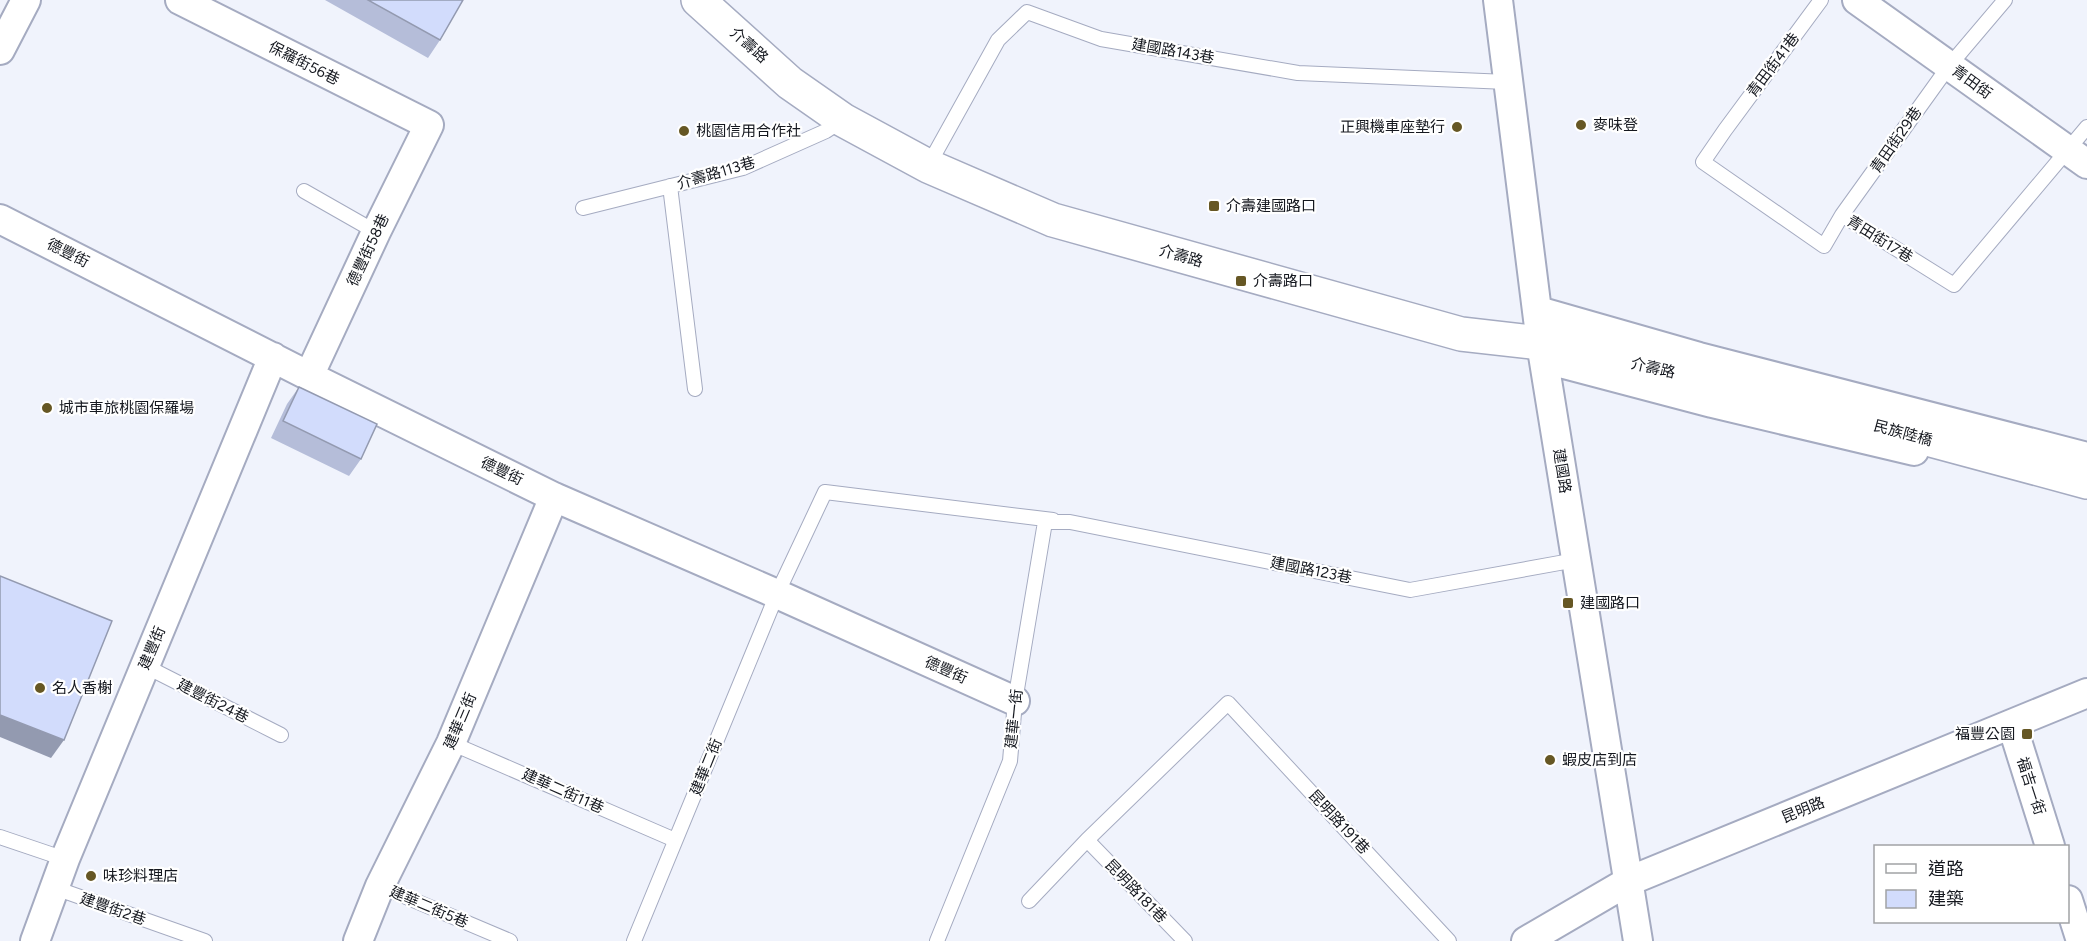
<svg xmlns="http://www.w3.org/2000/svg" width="2087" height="941" font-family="Figtree,'Noto Sans TC',sans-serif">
<rect width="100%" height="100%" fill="#f0f3fc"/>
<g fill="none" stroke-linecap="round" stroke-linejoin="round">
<defs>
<path id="service" d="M1821,0L1725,130L1703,162L1824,246L1842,215L1954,285L2087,127
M928,166L998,40L1027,12L1101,39L1298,73L1507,82
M670,186L695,389
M304,191L376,232
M583,208L743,168L826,131L841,121
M1842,215L1949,66L2005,0
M145,666L281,735
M451,743L675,840
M0,837L65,859
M1087,840L1185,941
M380,886L510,941
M55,888L205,941
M1029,901L1087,840L1228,703L1449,941
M634,941L777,594L825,492L1053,520
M937,941L1010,761L1015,701L1045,522H1070L1410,590L1576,560"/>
<path id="minor" d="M180,0L429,125L376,232L309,376
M1498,0L1541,343L1638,941
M1857,0L2087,164
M0,50L26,0
M0,219L309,376L554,497L777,594L1015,701
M1538,311L1699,357L2087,457
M1549,360L1712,403L1914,451
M2012,725L2050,846
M2068,900L2081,941
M35,941L65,859L273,357
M358,941L380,886L451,743L554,497
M1526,941L1629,881L2087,693"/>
<path id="tertiary" d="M698,0L790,83L843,120L928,166L1053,220L1461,334L1541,343L1719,383L2087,482"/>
</defs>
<use href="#service" stroke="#a5abc1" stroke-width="16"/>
<use href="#minor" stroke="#a5abc1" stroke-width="32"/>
<use href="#tertiary" stroke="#a5abc1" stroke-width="36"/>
<use href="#service" stroke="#fff" stroke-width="14"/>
<use href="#minor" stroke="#fff" stroke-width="28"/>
<use href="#tertiary" stroke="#fff" stroke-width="33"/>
</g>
<path fill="#b5bdd9" d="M325,0H463L440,40L428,58Z
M299,387L361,459L349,476L271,438L287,404Z"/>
<path fill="#939ab0" d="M0,715L64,740L51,758L0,737Z"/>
<path fill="#d2dcfc" stroke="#939ab0" stroke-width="1.5" d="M368,0H463L440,40Z
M299,387L377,424L361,459L283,421Z
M0,576L112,621L64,740L0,715Z"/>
<g fill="#665724" stroke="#fff" stroke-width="2">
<circle cx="1581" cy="125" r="6"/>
<circle cx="1457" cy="127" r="6"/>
<circle cx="684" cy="131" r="6"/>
<rect x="1208" y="200" width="12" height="12" rx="3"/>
<rect x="1235" y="275" width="12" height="12" rx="3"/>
<circle cx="47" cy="408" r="6"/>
<rect x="1562" y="597" width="12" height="12" rx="3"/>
<circle cx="40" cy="688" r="6"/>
<rect x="2021" y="728" width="12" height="12" rx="3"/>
<circle cx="1550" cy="760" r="6"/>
<circle cx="91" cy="876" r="6"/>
</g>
<g text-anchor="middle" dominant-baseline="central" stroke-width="4.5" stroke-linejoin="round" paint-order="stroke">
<g font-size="15" fill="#15181f" stroke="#fff">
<text transform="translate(749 45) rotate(42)">介壽路</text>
<text transform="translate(1173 51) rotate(10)">建國路143巷</text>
<text transform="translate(304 63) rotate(27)">保羅街56巷</text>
<text transform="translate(1773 65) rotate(-53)">青田街41巷</text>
<text transform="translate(1972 82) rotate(36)">青田街</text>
<text transform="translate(1896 140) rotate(-55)">青田街29巷</text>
<text transform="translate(716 173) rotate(-16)">介壽路113巷</text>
<text transform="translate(1880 239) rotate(32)">青田街17巷</text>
<text transform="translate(368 250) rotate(-65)">德豐街58巷</text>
<text transform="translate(68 253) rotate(27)">德豐街</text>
<text transform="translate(1181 256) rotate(16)">介壽路</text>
<text transform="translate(1653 368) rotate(13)">介壽路</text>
<text transform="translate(1903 433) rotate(15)">民族陸橋</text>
<text transform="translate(502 471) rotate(26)">德豐街</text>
<text transform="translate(1562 471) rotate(81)">建國路</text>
<text transform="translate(1311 570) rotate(11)">建國路123巷</text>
<text transform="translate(152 648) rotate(-67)">建豐街</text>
<text transform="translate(946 670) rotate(24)">德豐街</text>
<text transform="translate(213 701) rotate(27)">建豐街24巷</text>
<text transform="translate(1014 719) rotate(-84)">建華一街</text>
<text transform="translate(460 721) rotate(-67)">建華三街</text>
<text transform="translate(706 767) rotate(-68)">建華二街</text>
<text transform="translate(2031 786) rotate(72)">福吉一街</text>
<text transform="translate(563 791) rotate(24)">建華二街11巷</text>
<text transform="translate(1803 810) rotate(-22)">昆明路</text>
<text transform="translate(1339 822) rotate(47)">昆明路191巷</text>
<text transform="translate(1136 891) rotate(46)">昆明路181巷</text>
<text transform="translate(429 907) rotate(23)">建華二街5巷</text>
<text transform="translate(113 909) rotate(19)">建豐街2巷</text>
</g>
<g font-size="15" fill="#15181f" stroke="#fff" text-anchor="start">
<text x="1593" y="125">麥味登</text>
<text x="1445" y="127" text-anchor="end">正興機車座墊行</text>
<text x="696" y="131">桃園信用合作社</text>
<text x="1226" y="206">介壽建國路口</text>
<text x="1253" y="281">介壽路口</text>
<text x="59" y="408">城市車旅桃園保羅場</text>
<text x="1580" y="603">建國路口</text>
<text x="52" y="688">名人香榭</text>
<text x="2015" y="734" text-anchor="end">福豐公園</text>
<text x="1562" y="760">蝦皮店到店</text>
<text x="103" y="876">味珍料理店</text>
</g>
</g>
<rect x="1874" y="845" width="195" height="78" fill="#ffffff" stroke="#a1a3a5" stroke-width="1.5"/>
<rect x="1886" y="864" width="30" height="9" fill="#ffffff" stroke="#a1a3a5" stroke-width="1.5"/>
<text x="1928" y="875" font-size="18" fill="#15181f">道路</text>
<rect x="1886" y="890" width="30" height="18" fill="#d2dcfc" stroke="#a1a3a5" stroke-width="1.5"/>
<text x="1928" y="905" font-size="18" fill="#15181f">建築</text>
</svg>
